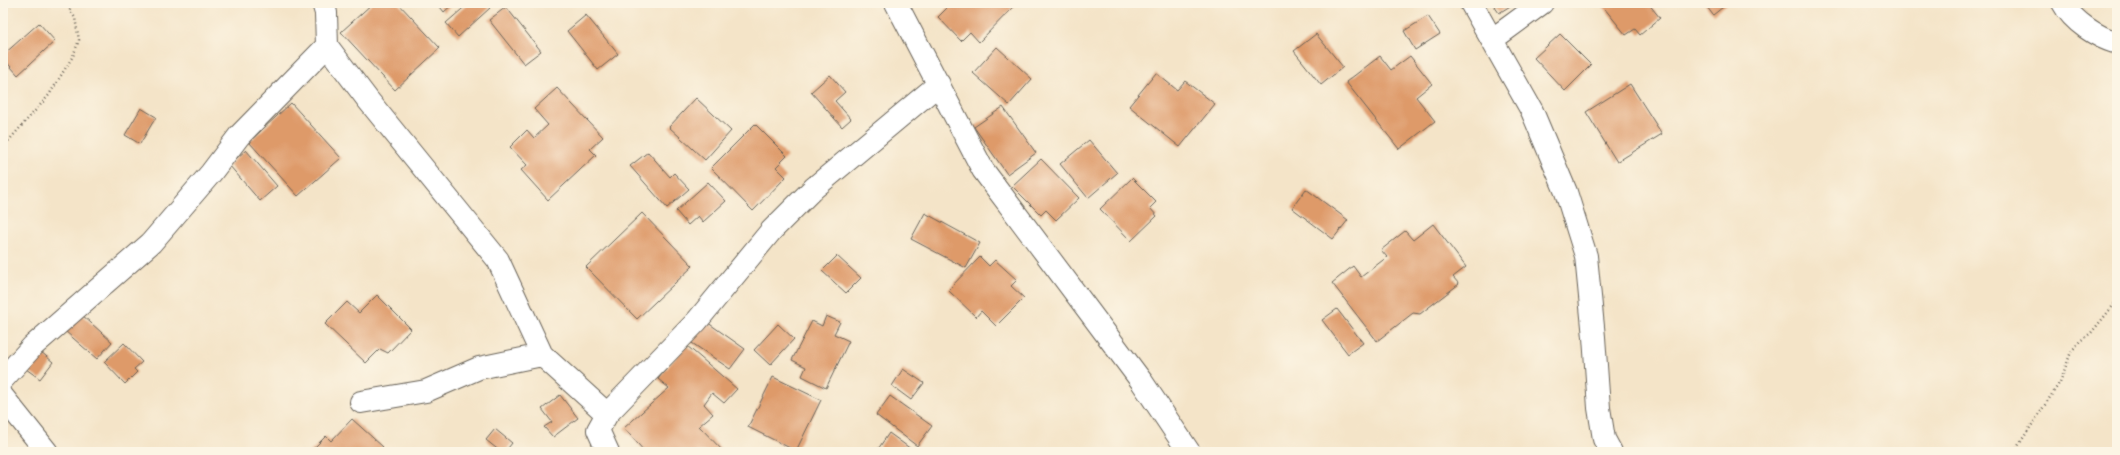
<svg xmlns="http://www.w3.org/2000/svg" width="2120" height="455" font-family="Mali,sans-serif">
<rect width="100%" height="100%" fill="#fcf5e5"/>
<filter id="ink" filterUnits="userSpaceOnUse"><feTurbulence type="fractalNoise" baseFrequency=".025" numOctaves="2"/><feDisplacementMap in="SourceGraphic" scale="8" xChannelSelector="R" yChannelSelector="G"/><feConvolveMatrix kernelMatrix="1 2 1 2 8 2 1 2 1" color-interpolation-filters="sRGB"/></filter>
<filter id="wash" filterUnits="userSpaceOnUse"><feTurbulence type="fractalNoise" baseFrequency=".012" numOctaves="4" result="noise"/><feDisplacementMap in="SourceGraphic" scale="16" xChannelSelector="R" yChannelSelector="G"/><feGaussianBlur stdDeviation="0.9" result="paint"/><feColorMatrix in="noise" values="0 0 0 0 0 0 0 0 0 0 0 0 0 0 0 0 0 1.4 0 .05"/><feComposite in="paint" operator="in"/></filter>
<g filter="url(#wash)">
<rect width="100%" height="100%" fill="#f4e4c8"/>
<g id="blocks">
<path fill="#de9a69" d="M373,3H398L440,48L395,90L341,32Z
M437,3H454L444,12Z
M469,3H485L490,8L458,37L446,23Z
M952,3H1015L1016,4L979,42L970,32L961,41L938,17Z
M1492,3H1515L1499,13Z
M1600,3H1648L1660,18L1640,35L1635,29L1626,35Z
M1704,3H1728L1713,15Z
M506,7L541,51L524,64L489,20Z
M586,15L618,54L598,70L567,31Z
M1428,16L1440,34L1415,50L1404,31Z
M39,23L55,41L18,75L3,58V55Z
M1316,34L1343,67L1321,85L1294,51Z
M1560,34L1591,65L1565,91L1534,58Z
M997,47L1032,79L1009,105L973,73Z
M1380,56L1391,70L1410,56L1432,84L1416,97L1435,121L1399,149L1346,82Z
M1156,73L1177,90L1185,81L1215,104L1180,147L1129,106Z
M830,75L845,92L835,101L851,119L842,127L811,92Z
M1630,84L1662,134L1617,162L1586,112Z
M557,88L603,137L590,149L596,155L548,200L521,170L527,165L510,147L527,130L534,138L548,125L534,109Z
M696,98L731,131L705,160L669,127Z
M291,103L341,158L298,196L249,142Z
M1003,107L1036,153L1007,174L974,127Z
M141,108L156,117L140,144L125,135Z
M755,124L787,156L776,167L786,177L753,211L711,168Z
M1089,140L1117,173L1088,198L1060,164Z
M246,150L277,186L260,201L229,165Z
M648,152L670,177L674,173L689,189L667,208L630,166Z
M1041,159L1079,198L1056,220L1046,210L1041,215L1012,186Z
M1132,178L1156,202L1150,208L1157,216L1131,241L1100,209Z
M708,182L726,201L703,222L698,216L688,225L676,211Z
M1306,189L1348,220L1333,239L1292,208Z
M642,213L693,266L637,319L586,267Z
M925,213L980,243L966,268L911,239Z
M1433,224L1466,267L1453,277L1459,284L1420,314L1413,313L1377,341L1332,283L1353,266L1361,277L1387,257L1381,250L1405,231L1413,240Z
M837,256L861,278L846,293L822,271Z
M980,257L989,266L995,260L1017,280L1011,286L1024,298L996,326L981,311L976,317L948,290Z
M377,295L411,329L388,353L380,349L366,363L325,324L347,302L359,313Z
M1337,309L1363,343L1348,354L1322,320Z
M81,314L112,342L97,359L65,331Z
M826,316L840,322L834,334L849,341L826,388L802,376L806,367L792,360L812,321L822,326Z
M704,320L745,349L730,369L689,341Z
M778,324L794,339L770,365L754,350Z
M124,343L142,362L134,369L137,372L125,384L104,362Z
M686,345L737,389L724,403L712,393L704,404L713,414L699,426L724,452H645L624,428L669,388L658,379Z
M40,351L53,362L40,379L26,369Z
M903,369L924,383L911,400L892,386Z
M773,377L821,400L796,451L748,427Z
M560,395L578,418L553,437L544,427L552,422L542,409Z
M890,396L932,426L917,446L876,415Z
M352,419L383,447L378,452H310L326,436L331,441Z
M495,429L512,443L505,452H501L486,440Z
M889,433L915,452H876Z"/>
</g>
</g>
<g filter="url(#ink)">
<use href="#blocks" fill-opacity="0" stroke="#686258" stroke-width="1"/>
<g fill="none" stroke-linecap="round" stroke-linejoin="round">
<defs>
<path id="minor" d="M323,3L326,13L327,46L368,100L498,260L542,355L607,414
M896,3L983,170L1142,382L1189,452
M1471,3L1532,111L1566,192L1586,256L1594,337L1599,408L1604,439L1611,452
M2063,3C2073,22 2097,37 2117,43
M1493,39L1542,3
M3,379L33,346L151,243L211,173L239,136L327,46
M3,397L47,452
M361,402L426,391L479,368L542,355
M608,452L598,430L607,414L697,321L771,231L814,188L939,84"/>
</defs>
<use href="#minor" stroke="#686258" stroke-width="24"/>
<path stroke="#686258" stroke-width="2.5" stroke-dasharray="1 3" stroke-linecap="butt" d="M3,147L49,95L73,56L79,40L75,18L66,3
M2014,452L2060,382L2071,352L2080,341L2091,333L2117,301"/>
<use href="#minor" stroke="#fff" stroke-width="22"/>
</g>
</g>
<rect width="2120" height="455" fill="none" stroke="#fcf5e5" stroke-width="16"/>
</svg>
